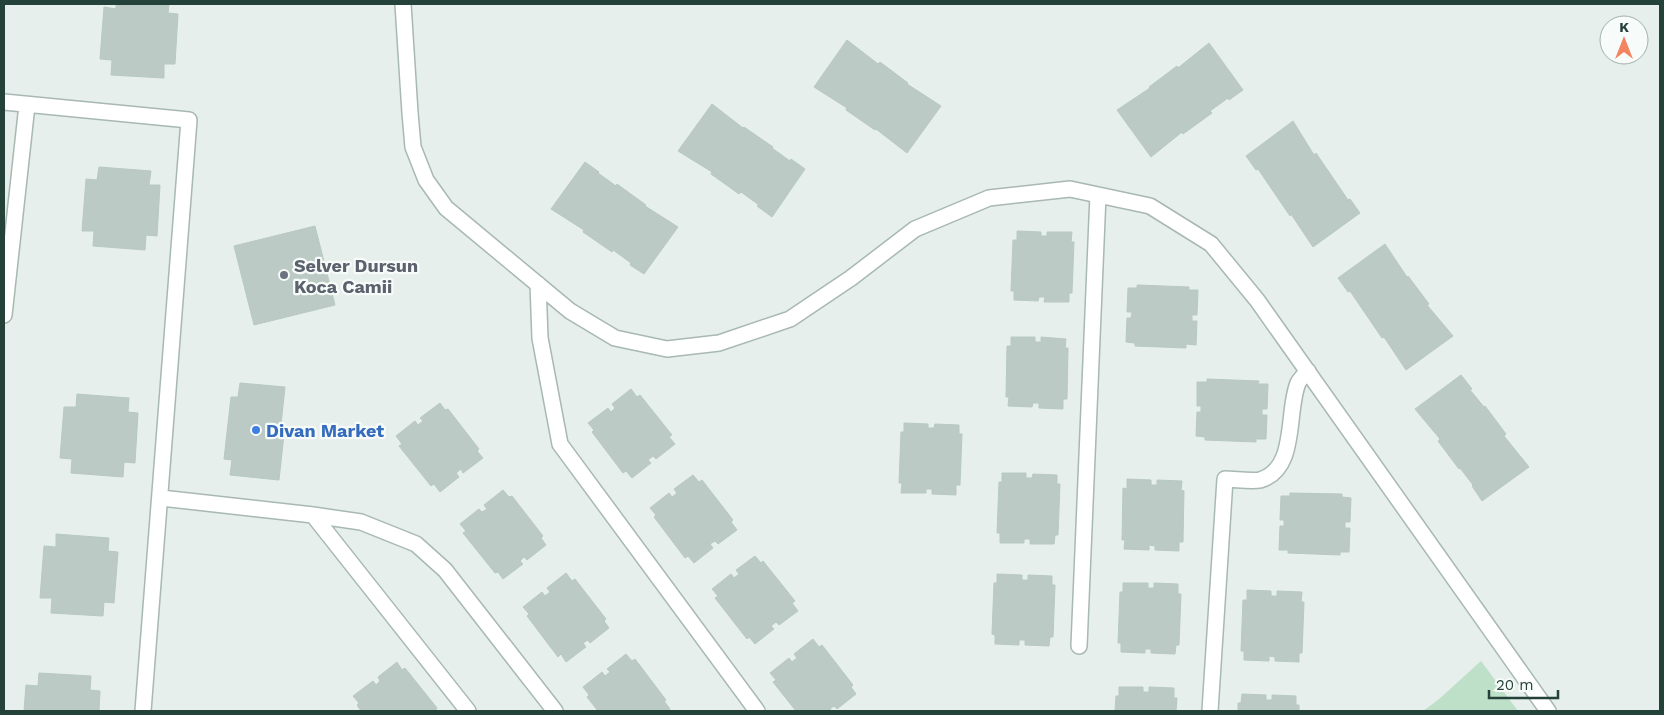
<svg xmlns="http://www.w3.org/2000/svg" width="1664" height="715" font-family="'Work Sans',sans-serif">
<rect width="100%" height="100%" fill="#e6efeb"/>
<path fill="#bfe0c8" d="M1481,661L1518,711H1423L1438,700Z"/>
<path fill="#bbcac4" stroke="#b8c9c2" d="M116,4H169L168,13L178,14L175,64H164V78L111,75L112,60L100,59L104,7L116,9Z
M847,40L878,64L880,62L908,83L907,84L941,106L907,153L876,129L875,130L846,110L847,108L814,87Z
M1209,43L1243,90L1229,100L1228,98L1210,111L1212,113L1183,134L1182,132L1151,157L1117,110L1150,88L1149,87L1177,66L1178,68Z
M712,104L743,128L744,127L773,147L772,148L790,161L791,159L805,169L772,217L757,206L759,205L741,192L739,194L711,174L712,172L678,151Z
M1293,121L1314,155L1316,153L1348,200L1350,199L1360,213L1313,247L1291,214L1290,216L1258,169L1256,170L1246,156Z
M585,162L599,172L598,173L616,186L617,184L646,205L645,206L678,227L644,274L630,265L631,263L613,250L612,252L583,232L584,230L551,209Z
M99,167L151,171L149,185H160L157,236L146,235L145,250L93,246L94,231H82L86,179L97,180Z
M315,226L335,305L254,325L234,246Z
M1017,231L1041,232V236H1047V232H1072L1071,242H1074L1072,293H1069V302H1044L1045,297H1039L1038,301L1014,300V291H1011L1013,240H1017Z
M1385,244L1407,277L1408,276L1429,304L1427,305L1453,336L1406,370L1384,337L1382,338L1350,291L1348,292L1338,278Z
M1137,285L1189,287V290H1198L1197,315H1192V321H1197L1196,345L1186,344V348L1135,346V343L1126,342L1127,318H1131L1132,312H1127L1128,288H1137Z
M1011,337H1035V342H1041V337L1066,339L1065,348H1068L1067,399H1063V409L1039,408V403H1033L1032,407L1008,406L1009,397H1006L1007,346H1011Z
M1461,375L1472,389L1470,390L1484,407L1485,406L1506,434L1504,436L1529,467L1482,501L1472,486L1473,485L1460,468L1459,469L1438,441L1440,439L1415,409Z
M1207,379L1259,381L1258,384H1268L1267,409H1262V415H1267L1266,439H1256V442L1205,440V437L1196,436L1197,412H1201V406H1197V382H1207Z
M240,383L285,387L281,424L285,425L279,480L230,475L232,460L224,459L231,397H238Z
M631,389L637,397L640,395L672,435L669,437L675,444L656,459L653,456L648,460L651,463L632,478L626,471L623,473L592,432L594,430L588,423L608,408L611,412L615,408L612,404Z
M77,394L129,398L128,412L138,413L135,463L124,462L123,477L71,473L72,459L60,458L64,407H76Z
M440,403L445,410L448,409L479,449L477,451L483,458L463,473L461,469L456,473L459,477L440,492L434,484L431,486L399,446L402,444L396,436L415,421L418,425L423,421L420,418Z
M904,423L928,424V428H934L935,424L959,425V434H962L960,485H956V495L932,494V489H926V493H901L902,483H899L901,432H904Z
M1002,473H1026V478H1032L1033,474L1057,475V484H1060L1058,535H1055L1054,544H1030V539H1024V543H1000V533H997L999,482H1002Z
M693,475L699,482L702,480L733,520L731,522L737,530L718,544L715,541L710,544L713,548L694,563L688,556L685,558L654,517L656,515L650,508L669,493L672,497L677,493L674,489Z
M1127,479L1151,480V485H1157V480L1182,481L1181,490L1184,491L1183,542H1179V551L1155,550V546L1149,545V550L1124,549L1125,540H1122L1123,488L1127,489Z
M503,490L509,497L512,496L543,536L541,538L546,545L527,560L524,557L520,561L523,564L503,579L498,572L495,573L463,533L466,531L460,524L479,509L482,512L487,509L484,505Z
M1290,493L1342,494V497L1351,498L1350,522H1345V528H1350L1349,552H1340V555L1288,553V550H1279L1280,526H1284V520H1280L1281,496H1290Z
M56,534L109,538L108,551L118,552L114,603L104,602L103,616L51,613L52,598H40L44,546L56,547Z
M755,556L761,563L763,561L795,601L792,603L798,611L779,625L776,622L771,626L774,629L755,644L749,637L747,639L715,598L718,596L712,589L731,574L734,578L739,574L736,570Z
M566,573L572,581L575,579L606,619L604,621L609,628L590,643L588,640L583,643L586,647L566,662L561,654L558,657L527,616L529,614L523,607L542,592L545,596L550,592L547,588Z
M997,574L1022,575V580H1028V575L1052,576V585H1055L1053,637H1050L1049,646L1025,645V640H1019V645L995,644V635L992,634L994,583H997Z
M1123,583H1148V588H1154V583L1178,584V594H1181L1179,645H1176L1175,654L1151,653V649H1145V653L1121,652V643H1118L1120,592H1123Z
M1247,590L1271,591V596H1277V591L1302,592L1301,602H1304L1302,653H1299V662L1275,661V657L1269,656V661L1244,660V651H1241L1243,600H1247Z
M813,639L819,647L822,645L853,685L851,687L856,694L837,709L834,706L830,709L831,711H796L773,682L776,680L770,673L789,658L792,662L797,658L794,654Z
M626,654L632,661L635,659L666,700L664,701L670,709L667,711H598L587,697L589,695L583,687L602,672L605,676L610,672L607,669Z
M397,662L402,670L405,668L437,708L435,711H361L357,705L359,703L353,696L373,681L376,685L380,681L378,677Z
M39,673L91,676L90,690L100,691L99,711H24L26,685L38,686Z
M1119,687H1143V692H1149V687L1174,688V698H1177L1176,711H1115L1116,696H1119Z
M1242,694L1266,695V700H1272V695L1296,696V705H1299V711H1238V703H1241Z"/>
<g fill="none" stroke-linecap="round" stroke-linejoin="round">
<defs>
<path id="minor" d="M403,4L410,113L413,147L426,180L446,208L570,311L615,338L667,349L719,343L790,319L851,278L915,229L989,198L1070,189L1150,206L1211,244L1257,300L1548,711
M4,102L189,120L143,711
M538,284L540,338L560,444L757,711
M4,315L27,105
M161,498L313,515L468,711
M313,515L361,522L416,544L445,570L555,711
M1079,646L1098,195
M1210,711L1225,479C1235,479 1250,482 1260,480C1298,469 1286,412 1298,383C1300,379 1304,375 1308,371"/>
</defs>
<use href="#minor" stroke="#a8b8b2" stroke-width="18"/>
<use href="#minor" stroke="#fff" stroke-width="15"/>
</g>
<circle fill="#6b7280" stroke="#f7fbf9" stroke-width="2" cx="284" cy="275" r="5"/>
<circle fill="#3f7fe0" stroke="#f7fbf9" stroke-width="2" cx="256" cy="430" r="5"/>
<g text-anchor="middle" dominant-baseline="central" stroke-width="4.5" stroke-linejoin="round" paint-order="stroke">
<g font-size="18" font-weight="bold" fill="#5b616d" stroke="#f7fbf9" text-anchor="start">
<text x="294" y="265">Selver Dursun<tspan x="294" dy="21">Koca Camii</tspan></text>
</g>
<g font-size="18" font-weight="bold" fill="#366cbe" stroke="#f7fbf9" text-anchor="start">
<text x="266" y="430">Divan Market</text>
</g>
</g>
<rect width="1664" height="715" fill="none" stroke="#24423a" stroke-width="10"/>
<g transform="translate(1624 40)"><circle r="24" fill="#f7fbf9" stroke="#a3b1ad"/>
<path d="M0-4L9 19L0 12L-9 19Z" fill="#f4845f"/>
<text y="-8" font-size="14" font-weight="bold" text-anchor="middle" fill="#24423a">K</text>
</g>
<path d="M1489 690v8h69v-8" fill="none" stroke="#24423a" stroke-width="2.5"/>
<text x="1496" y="690" font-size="15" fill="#24423a" stroke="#f7fbf9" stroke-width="4" paint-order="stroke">20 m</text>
</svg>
